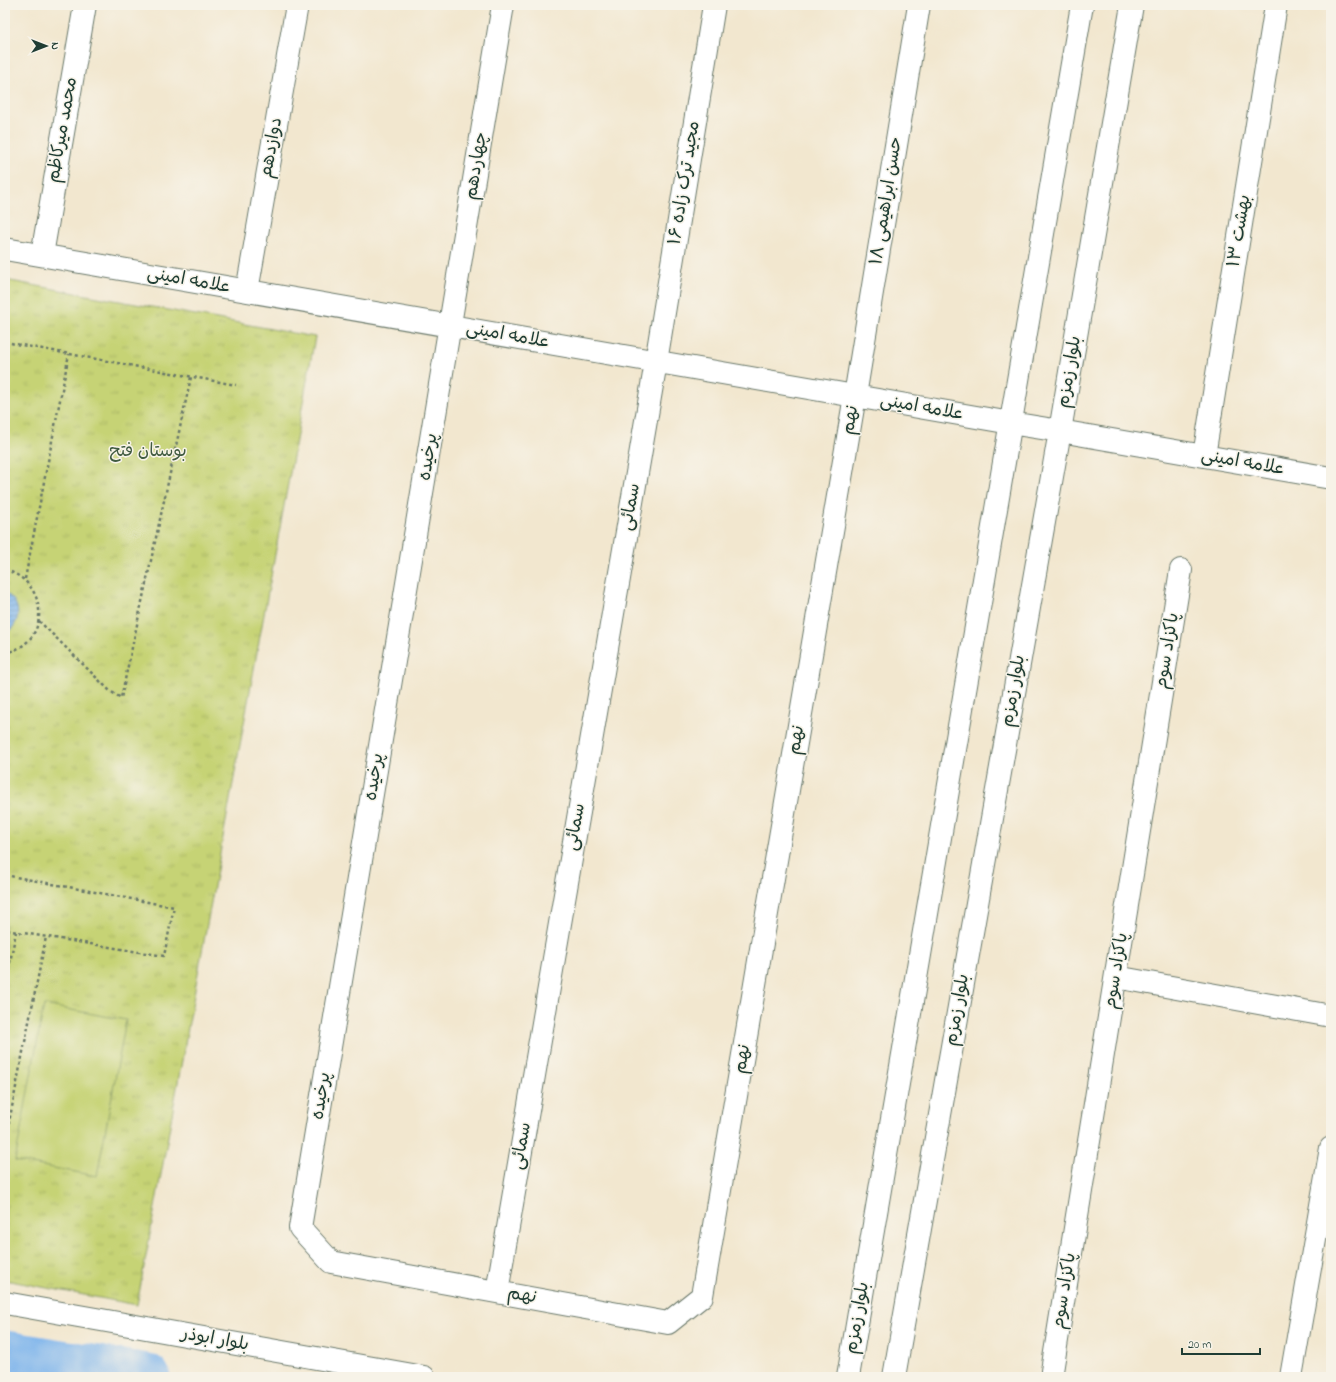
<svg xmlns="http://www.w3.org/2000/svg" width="1336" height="1382" font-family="'Indie Flower','Playpen Sans Arabic',sans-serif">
<defs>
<pattern id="grass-tufts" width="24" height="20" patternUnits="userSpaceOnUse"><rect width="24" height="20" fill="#c6d375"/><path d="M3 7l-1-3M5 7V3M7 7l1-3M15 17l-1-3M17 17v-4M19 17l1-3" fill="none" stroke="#aab666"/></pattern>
<pattern id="water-rules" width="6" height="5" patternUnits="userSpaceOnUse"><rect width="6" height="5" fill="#7db4ec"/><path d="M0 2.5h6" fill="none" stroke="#6694c0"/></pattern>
</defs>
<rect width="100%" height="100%" fill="#f7f3e8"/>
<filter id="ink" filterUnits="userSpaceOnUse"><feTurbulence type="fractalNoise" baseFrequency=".025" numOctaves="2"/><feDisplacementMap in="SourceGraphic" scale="8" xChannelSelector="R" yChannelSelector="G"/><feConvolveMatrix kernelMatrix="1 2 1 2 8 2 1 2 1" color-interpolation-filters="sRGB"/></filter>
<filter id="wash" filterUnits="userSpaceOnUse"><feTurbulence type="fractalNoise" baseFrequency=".012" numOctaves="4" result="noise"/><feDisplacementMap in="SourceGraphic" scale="16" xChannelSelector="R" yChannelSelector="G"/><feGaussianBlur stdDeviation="0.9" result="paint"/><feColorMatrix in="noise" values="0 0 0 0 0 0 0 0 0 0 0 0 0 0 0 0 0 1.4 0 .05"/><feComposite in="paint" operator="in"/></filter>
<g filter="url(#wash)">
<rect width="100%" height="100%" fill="#f2e7cf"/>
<path fill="url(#grass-tufts)" stroke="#728854" d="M5,280L315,337L137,1305L5,1280Z"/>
<path fill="#c6d375" stroke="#728854" d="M44,1005L126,1020L97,1176L15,1161Z"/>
<path fill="url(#water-rules)" stroke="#4e7890" d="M5,593C22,602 22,624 5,634Z"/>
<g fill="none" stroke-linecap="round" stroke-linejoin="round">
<path stroke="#7db4ec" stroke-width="47" d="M5,1354L147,1377"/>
</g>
</g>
<g filter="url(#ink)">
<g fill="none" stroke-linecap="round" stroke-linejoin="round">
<defs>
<path id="minor" d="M503,5L300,1228L331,1262L668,1323L702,1296L855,396L919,5
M5,249L1011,423
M42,255L85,5
M247,291L297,5
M1060,431L1331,478
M1204,456L1276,5
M1116,977L1331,1016
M497,1292L656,362L714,5
M1052,1371L1181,570
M1291,1377L1331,1148"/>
<path id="secondary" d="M1011,423L1060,431
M5,1303L424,1377
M848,1377L1082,5
M894,1377L1060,431L1132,5"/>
</defs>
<use href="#minor" stroke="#69786a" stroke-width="24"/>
<use href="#secondary" stroke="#69786a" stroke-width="24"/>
<path stroke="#69786a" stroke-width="2.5" stroke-dasharray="3 3" stroke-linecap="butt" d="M5,342L236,385
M5,570C49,582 52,643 5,653
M25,579L69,354
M39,621L110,691L121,698L191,377
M5,875L174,907L164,956L5,930
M5,987L16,932
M5,1142L46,937"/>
<use href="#minor" stroke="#fff" stroke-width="22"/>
<use href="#secondary" stroke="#fff" stroke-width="22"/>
</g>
</g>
<g text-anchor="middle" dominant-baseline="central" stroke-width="3" stroke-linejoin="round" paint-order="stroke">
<g font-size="18" fill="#1f3d34" stroke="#f7f3e8">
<text transform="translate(63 130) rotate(-80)">محمد میرکاظم</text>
<text transform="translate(272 148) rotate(-80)">دوازدهم</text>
<text transform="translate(477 166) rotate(-81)">چهاردهم</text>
<text transform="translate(685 183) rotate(-81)">مجید ترک زاده ۱۶</text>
<text transform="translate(887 201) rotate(-81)">حسن ابراهیمی ۱۸</text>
<text transform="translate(1240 231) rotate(-81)">بهشت ۱۳</text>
<text transform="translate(189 281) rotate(10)">علامه امینی</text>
<text transform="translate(508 336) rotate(10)">علامه امینی</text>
<text transform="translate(1070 372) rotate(-80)">بلوار زمزم</text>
<text transform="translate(922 408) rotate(10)">علامه امینی</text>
<text transform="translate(851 420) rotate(-80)">نهم</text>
<text transform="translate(429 457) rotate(-81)">پرخیده</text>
<text transform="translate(1243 463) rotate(10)">علامه امینی</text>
<text transform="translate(631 507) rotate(-80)">سمائی</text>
<text transform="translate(1168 651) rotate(-81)">پاکزاد سوم</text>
<text transform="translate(1014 691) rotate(-80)">بلوار زمزم</text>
<text transform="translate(797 740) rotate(-80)">نهم</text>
<text transform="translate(375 777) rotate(-81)">پرخیده</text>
<text transform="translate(576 827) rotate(-80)">سمائی</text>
<text transform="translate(1117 971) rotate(-81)">پاکزاد سوم</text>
<text transform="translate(958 1010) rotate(-80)">بلوار زمزم</text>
<text transform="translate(743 1059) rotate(-80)">نهم</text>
<text transform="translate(322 1096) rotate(-81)">پرخیده</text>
<text transform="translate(522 1146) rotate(-80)">سمائی</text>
<text transform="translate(1065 1291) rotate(-81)">پاکزاد سوم</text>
<text transform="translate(522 1296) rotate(10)">نهم</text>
<text transform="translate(858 1318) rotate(-80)">بلوار زمزم</text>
<text transform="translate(215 1340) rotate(10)">بلوار ابوذر</text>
</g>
<g font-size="18" fill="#405b41" stroke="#f7f3e8">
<text x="148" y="452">بوستان فتح</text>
</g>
</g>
<rect width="1336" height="1382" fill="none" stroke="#f7f3e8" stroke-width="20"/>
<g transform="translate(46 46) rotate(90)" stroke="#f7f3e8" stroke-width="3" paint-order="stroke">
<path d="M0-3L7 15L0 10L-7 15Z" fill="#1f3d34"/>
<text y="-6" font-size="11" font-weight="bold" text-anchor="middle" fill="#1f3d34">N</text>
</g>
<path d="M1182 1348v6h78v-6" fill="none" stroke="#1f3d34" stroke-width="2"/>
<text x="1188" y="1348" font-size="12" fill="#1f3d34" stroke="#f7f3e8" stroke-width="3" paint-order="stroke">20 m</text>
</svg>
